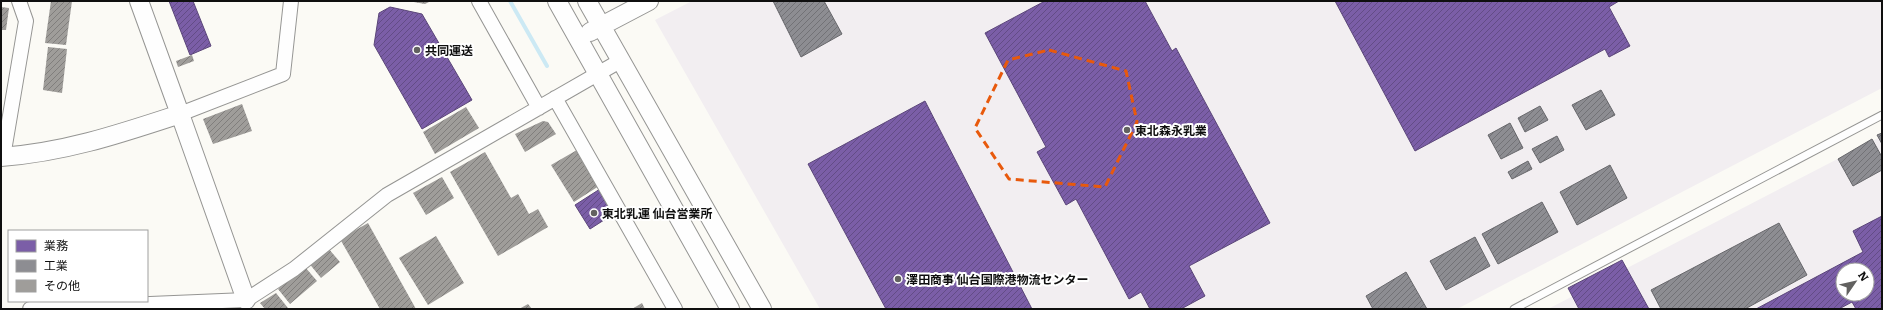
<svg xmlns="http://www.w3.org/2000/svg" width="1883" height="310" font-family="Literata,'Noto Sans JP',serif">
<defs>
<pattern id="offices-hatch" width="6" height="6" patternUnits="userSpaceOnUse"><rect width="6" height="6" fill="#7b5ea7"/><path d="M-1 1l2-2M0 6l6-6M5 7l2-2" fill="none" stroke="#634c86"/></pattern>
<pattern id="industry-hatch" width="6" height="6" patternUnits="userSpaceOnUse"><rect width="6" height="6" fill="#8d8d92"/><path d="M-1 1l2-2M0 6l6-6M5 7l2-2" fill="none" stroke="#727276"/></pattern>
<pattern id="building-hatch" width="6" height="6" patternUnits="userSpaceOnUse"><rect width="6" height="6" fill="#9f9d9a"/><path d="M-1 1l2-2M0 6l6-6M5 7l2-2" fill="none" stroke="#807e7c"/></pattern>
</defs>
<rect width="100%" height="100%" fill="#fbfaf5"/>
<path fill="#f2eef1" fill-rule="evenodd" d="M692,1H1882V88L1457,309H820L655,20Z
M1882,136V309H1548ZM1843,270H1867V294H1843Z"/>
<path fill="url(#offices-hatch)" stroke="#5b4679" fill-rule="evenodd" d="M169,1H193L211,46L190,55Z
M1045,1H1145L1172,51L1176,48L1270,223L1189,266L1205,296L1181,309H1150L1141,292L1129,299L1076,199L1066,205L1037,152L1046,147L985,33Z
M1335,1H1619L1609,7L1630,46L1609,57L1605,49L1415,151Z
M390,7L422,14L472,100L422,129L374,45L379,13Z
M925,101L1032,309H886L808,164Z
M600,189L615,213L590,229L575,205Z
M1882,216V309H1856L1852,302L1839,309H1756L1863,252L1853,231ZM1843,270H1867V294H1843Z
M1622,260L1649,309H1579L1568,288Z"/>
<path fill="url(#industry-hatch)" stroke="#67676b" d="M773,1H824L842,34L801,57Z
M1601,90L1615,115L1586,130L1572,105Z
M1540,106L1548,120L1525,132L1518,118Z
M1510,123L1523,148L1501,159L1488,135Z
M1882,133V144L1877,135Z
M1557,136L1564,150L1540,163L1532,149Z
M1872,139L1882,157V170L1853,186L1838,159Z
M1528,161L1532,169L1512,179L1508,172Z
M1610,165L1627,198L1577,225L1560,192Z
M1542,202L1558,232L1498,264L1482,234Z
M1779,223L1807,275L1745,309H1661L1651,290Z
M1475,237L1490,266L1446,290L1430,261Z
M1406,272L1427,309H1373L1366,296Z"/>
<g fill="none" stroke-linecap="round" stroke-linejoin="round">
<path stroke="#cce9f4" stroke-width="4" d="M510,1L547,66"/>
</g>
<path fill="url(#building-hatch)" d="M51,1H72L66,45L45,43Z
M408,1H431L425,4Z
M1,7L9,8L6,30H1Z
M48,47L67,49L62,93L43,90Z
M192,55L194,61L178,67L176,61Z
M242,104L252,131L213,144L203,119Z
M466,107L479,128L435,154L423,132Z
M543,121L548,122L556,134L525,152L515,134Z
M577,150L599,186L574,202L551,165Z
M485,152L511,198L518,194L529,214L538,209L548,227L498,256L450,172Z
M442,177L454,198L426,215L413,193Z
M368,223L416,309H380L340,239Z
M436,236L464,283L428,305L399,258Z
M328,248L340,262L321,278L308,262Z
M305,267L317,281L290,304L278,289Z
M276,293L288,308L265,309L260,303Z
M642,303L645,309H632Z
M528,304L532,309H519Z"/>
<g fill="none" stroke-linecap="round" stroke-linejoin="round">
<defs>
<path id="service" d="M1514,309L1882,115"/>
<path id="minor" d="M479,1L539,108
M555,98L675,309
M180,114L283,74L291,1
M3,157L26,21L19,1
M30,309L246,300L294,269L387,195L620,61"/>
<path id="tertiary" d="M557,1L730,309
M587,1L762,309
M590,32L649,1
M180,114L246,300
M1,157C66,152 119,134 180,114L139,1"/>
</defs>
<use href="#service" stroke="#959593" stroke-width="9"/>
<use href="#minor" stroke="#959593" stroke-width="16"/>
<use href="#tertiary" stroke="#959593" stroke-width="20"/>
<use href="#service" stroke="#fefefe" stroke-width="7"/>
<use href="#minor" stroke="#fefefe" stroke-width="14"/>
<use href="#tertiary" stroke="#fefefe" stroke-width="18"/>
</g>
<path fill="none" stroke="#e8590c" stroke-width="3" stroke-dasharray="8 5" stroke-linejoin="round" d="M1049,50L1126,71L1137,122L1105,187L1009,179L975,128L1008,60Z"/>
<g fill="#626160" stroke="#fff" stroke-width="1.5">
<circle cx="417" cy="50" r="4"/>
<circle cx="1127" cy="130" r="4"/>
<circle cx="594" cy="213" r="4"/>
<circle cx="898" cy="279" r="4"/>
</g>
<g text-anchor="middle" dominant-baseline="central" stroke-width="4" stroke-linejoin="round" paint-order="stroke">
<g font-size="12" font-weight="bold" fill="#0f0f0f" stroke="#fff" text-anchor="start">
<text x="425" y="50">共同運送</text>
<text x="1135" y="130">東北森永乳業</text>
<text x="602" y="213">東北乳運 仙台営業所</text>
<text x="906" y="279">澤田商事 仙台国際港物流センター</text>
</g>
</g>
<rect width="1883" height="310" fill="none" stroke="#0f0f0f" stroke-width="4"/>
<rect x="8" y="230" width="140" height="72" fill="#ffffff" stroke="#9f9f9f"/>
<rect x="16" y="240" width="20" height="12" fill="#7b5ea7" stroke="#9f9f9f"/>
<text x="44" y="250" font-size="12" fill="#0f0f0f">業務</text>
<rect x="16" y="260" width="20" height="12" fill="#8d8d92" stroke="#9f9f9f"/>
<text x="44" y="270" font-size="12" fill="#0f0f0f">工業</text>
<rect x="16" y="280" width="20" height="12" fill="#9f9d9a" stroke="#9f9f9f"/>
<text x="44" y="290" font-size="12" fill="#0f0f0f">その他</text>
<g transform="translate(1855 282) rotate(56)"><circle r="19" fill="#ffffff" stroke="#9f9f9f"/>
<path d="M0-3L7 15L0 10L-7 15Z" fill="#626160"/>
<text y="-6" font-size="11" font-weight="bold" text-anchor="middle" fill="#0f0f0f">N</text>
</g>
</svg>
